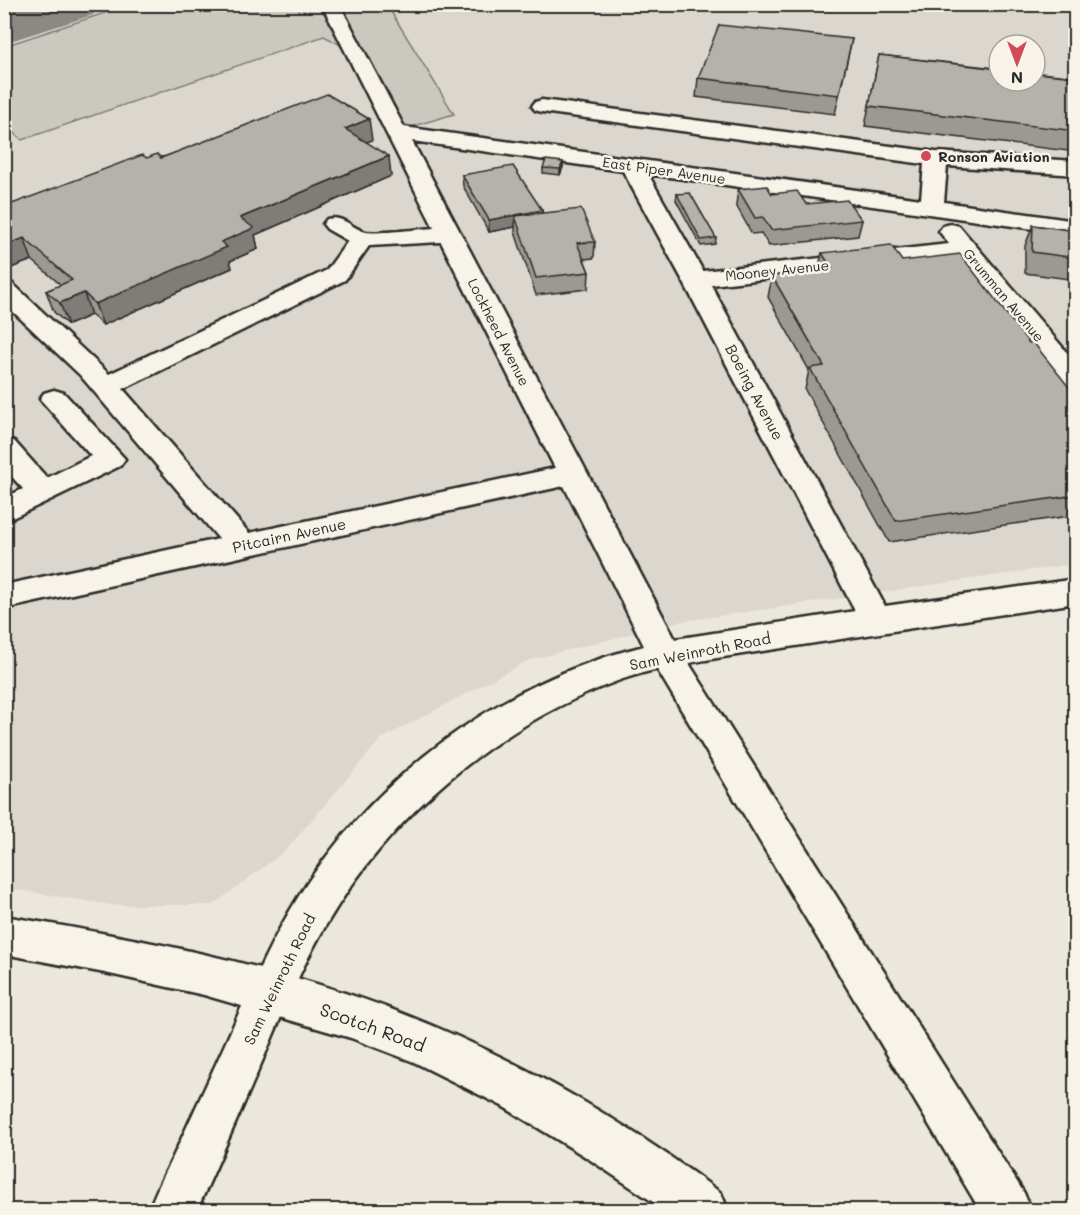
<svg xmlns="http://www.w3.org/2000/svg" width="1080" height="1215" font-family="Mali,sans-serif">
<rect width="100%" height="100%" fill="#ebe7dd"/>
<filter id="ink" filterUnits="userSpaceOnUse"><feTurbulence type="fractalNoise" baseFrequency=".0167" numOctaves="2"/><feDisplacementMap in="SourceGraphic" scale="12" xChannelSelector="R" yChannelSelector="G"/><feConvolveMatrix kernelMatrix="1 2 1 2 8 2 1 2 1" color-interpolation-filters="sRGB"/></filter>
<g filter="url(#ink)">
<path fill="#dbd7ce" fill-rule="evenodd" d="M4,5H1075V564L677,622L529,660L381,739L286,850L213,905H112L5,888ZM999,45H1035V81H999Z"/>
<path fill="#cbc8bf" stroke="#7b7a75" stroke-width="1.5" d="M129,5H390V10L454,114L407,128L339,44L324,36L22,140L5,124L4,46Z"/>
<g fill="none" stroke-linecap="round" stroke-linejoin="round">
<path fill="#8b8984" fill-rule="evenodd" d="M21,4H100L93,15L4,43V10Z"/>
<defs>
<path id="minor" d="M329,4L340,5L342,9L404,127L921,199L924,164L542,112L535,110L532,106L535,102L542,100L936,152L1076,161V175L947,166L944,202L1076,221V235L648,174L703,271L949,244L939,231L943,226L951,224L959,226L1076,363V390L1066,387L960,257L711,285L885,606L1076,579V603L717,658C684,664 651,669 620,680C497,725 392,813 326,925C301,967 283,1012 264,1057C242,1108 220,1159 197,1210H149C155,1192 165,1174 173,1157C187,1127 201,1096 215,1066C241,1010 264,952 297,899C375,775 502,681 644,646L564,486L4,609V585L219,539L80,375L4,303V282L13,284L109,374L327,270L348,241L327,229L323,224L327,219C344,215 351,228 366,232C378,234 419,229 434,228L324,9ZM412,141L623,171L682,279L855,611L675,639ZM441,242L555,468L249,533L123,389L345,280L369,246Z
M54,390L64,393L125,459L120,466L4,522V498L23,489L4,468V438L14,441L47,478L91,456L40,399L44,393Z"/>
<path id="major" d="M666,642L678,646L1024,1193L1031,1210H980L654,664L649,655L654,646Z
M4,916C138,938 274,964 401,1013C515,1057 623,1120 721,1193L728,1210H665L586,1157L502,1106L414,1062L351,1038L204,995L105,973L4,954Z"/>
</defs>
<use href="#minor" stroke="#2b2b2b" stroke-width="5"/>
<use href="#major" stroke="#2b2b2b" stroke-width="5"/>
<use href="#minor" fill="#f7f3e8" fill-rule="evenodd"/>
<use href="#major" fill="#f7f3e8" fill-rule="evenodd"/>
</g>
<path fill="#9c9993" stroke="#2b2b2b" stroke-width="1.5" d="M852,39L835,114L696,97L698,78Z
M879,55L1076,77V152L865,126Z
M372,140L366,142L391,176L255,235L258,249L230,261L232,268L103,325L91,315L68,325L54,312L46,291L61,285L32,260L11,268L4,262V207L147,158Z
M563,162V167L560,175L543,173V168Z
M462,175L542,210V213L595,242L594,258L584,259L589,272L588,289L536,295L515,232V227L489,232L463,186Z
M738,189L772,194L862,220L858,236L769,246L761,233L752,234L736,205Z
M677,194L716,238L715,244L701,246L676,200Z
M1033,225L1076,231V280L1025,273V246Z
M822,253L902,261L1029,343L1076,396V515L889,542L805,390L809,370L768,297L772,276L818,270Z"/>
<path fill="#7f7d78" stroke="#2b2b2b" stroke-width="1.5" d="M369,119L372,140L348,149L345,129Z
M389,156L391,176L255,235L258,249L230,261L232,268L103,325L95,304L221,242L240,218Z
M563,162V167L560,175V169Z
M542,210V222L515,216V227L489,232V220Z
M24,238L32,260L11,268L4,251V246Z
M84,293L91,315L68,325L60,303Z"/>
<path fill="#b5b2ab" stroke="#2b2b2b" stroke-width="1.5" d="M719,25L852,39L839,95L698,78Z
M879,55L999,69V81H1035V73L1076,77V131L869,106Z
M327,94L369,119L345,129L389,156L240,218L254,228L221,242L227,247L95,304L84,293L60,303L46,291L72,280L24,238L4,246V207L142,155L147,158L157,154L161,158Z
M546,160L563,162L560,169L543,168Z
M513,166L542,210L489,220L462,175Z
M767,186L772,194L797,191L806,204L847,200L862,220L771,230L763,217L755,218L738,189Z
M690,193L716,238L701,240L677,194Z
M581,209L595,242L577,243L589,272L536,278L515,216Z
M1033,225L1076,231V258L1032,252Z
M891,245L902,261L960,254L1029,343L1033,342L1076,396V400H1073L1076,403V495L896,521L810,368L824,366L772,276L832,269L822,253Z"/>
</g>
<circle fill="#d1495b" stroke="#f7f3e8" stroke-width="2" cx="926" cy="156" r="6"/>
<g text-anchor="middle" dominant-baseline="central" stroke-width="5" stroke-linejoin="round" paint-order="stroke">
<g font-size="14" font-weight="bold" fill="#2b2b2b" stroke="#f7f3e8" text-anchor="start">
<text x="938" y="156">Ronson Aviation</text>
</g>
<g font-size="14" fill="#2b2b2b" stroke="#f7f3e8">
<text transform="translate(664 170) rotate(8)">East Piper Avenue</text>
<text transform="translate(777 270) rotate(-6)">Mooney Avenue</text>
<text transform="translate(1004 295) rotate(50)">Grumman Avenue</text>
<text transform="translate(499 332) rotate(63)">Lockheed Avenue</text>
</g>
<g font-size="15" fill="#2b2b2b" stroke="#f7f3e8">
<text transform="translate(755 392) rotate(62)">Boeing Avenue</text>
<text transform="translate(289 535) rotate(-12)">Pitcairn Avenue</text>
<text transform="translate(700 651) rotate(-11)">Sam Weinroth Road</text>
<text transform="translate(279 979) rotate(-64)">Sam Weinroth Road</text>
</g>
<g font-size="18" fill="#2b2b2b" stroke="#f7f3e8">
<text transform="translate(373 1027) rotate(20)">Scotch Road</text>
</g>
</g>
<rect width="1080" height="1215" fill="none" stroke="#f7f3e8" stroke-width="24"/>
<rect x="12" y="12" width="1056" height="1191" fill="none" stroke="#2b2b2b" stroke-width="2" filter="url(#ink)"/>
<g transform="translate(1017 63) rotate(180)"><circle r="28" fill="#f7f3e8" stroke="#a5a39c" stroke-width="1.5"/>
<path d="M0-4.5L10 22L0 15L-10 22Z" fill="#d1495b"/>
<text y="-9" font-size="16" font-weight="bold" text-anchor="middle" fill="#2b2b2b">N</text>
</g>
</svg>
